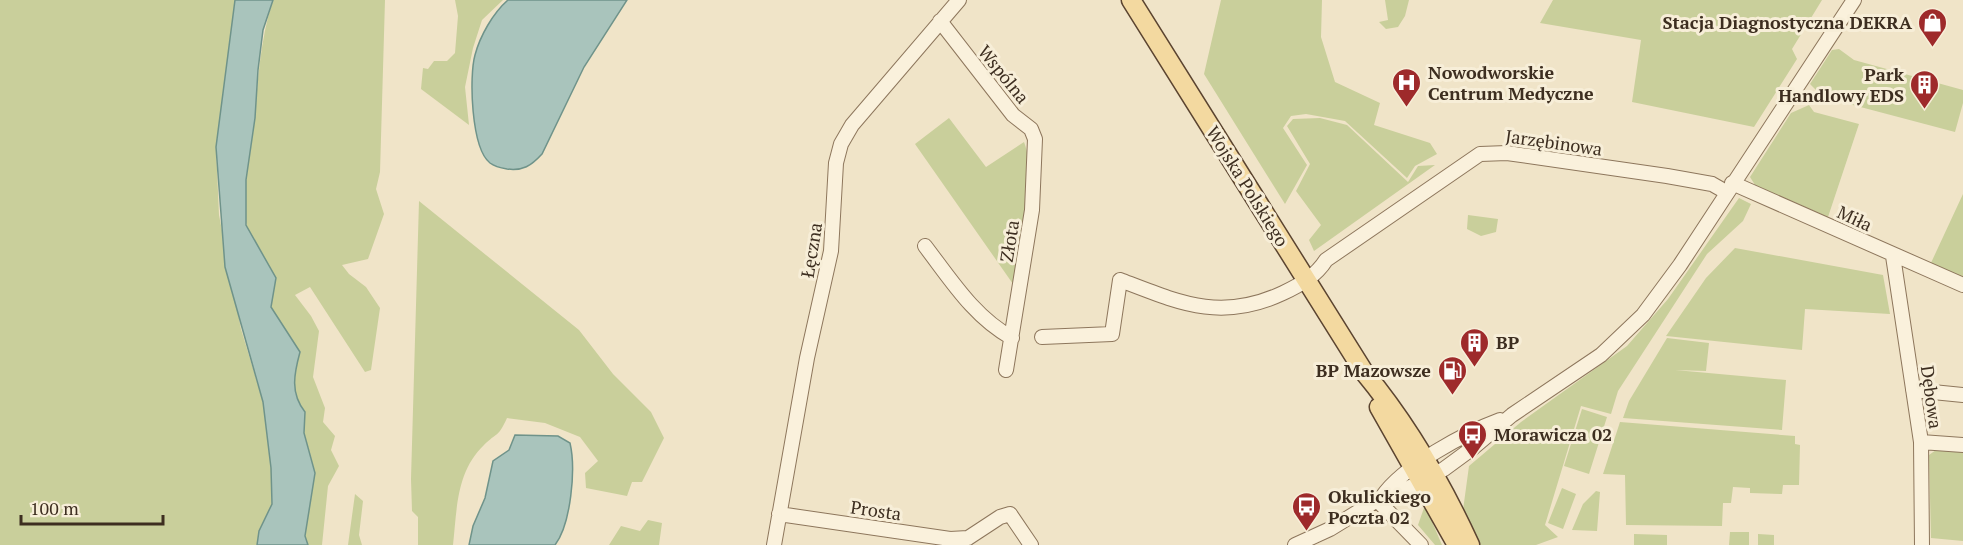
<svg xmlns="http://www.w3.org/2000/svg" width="1963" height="545" font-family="'PT Serif',serif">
<rect width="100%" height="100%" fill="#f0e4c8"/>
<path fill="#c9cf9b" d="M0,0H235L216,147L219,215L241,329L263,402L271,468L272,504L259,531L257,545H0Z
M273,0H385L380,172L376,189L384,214L368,259L342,265L349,274L366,287L380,308L371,370L365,372L310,287L295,295L311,316L319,331L313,377L325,408L323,422L335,436L331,450L339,466L328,486L322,545H308L305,536L315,473L304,432L305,412C290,393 294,374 300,352L271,307L276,278C267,261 252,244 247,226C240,206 249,162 252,140C258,92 258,46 273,0Z
M455,0H503L482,20L473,48L465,87L469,125L421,89L423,68L428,69L434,61H447L455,53L458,16Z
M1221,0H1322L1321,37L1335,82L1380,103L1374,125L1430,143L1437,154L1415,166L1407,178L1345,121L1306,114L1291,116L1283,128L1307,165L1285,204L1204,74Z
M1385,0H1409L1405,16L1398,27L1386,29L1379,22L1388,20Z
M1553,0H1822L1792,49L1797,59L1754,127L1632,102L1641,40L1540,23Z
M1839,49L1854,60L1963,90V103L1955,132L1815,95L1817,91L1810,84L1832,50Z
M1809,105L1814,112L1859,124L1828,217L1755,185L1750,177L1791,113Z
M949,118L986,167L1024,142C1040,185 1021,240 1013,284L915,144Z
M1320,118L1347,125L1408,182L1418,166L1435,165L1314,251L1309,240L1321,225L1296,191L1310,164L1287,126L1293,119Z
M1963,194V278L1930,265Z
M1739,198L1751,204L1743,221L1707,254L1618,391L1611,414L1581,406L1545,525L1558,537L1536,545H1479L1463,510L1469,466L1521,422L1627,346L1668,299Z
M419,201L579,330L613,374L651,412L664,438L642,482H632L627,496L586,488L585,473L598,461L580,437L545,423L507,418C498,438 497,432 484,445C456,472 457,509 453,545H418V517L412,511L411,479Z
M1468,215L1498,219L1496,232L1481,236L1467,229Z
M1735,248L1883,275L1890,314L1805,309L1802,350L1666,336L1706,278Z
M1667,338L1709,343L1706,371L1675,370L1786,380L1782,430L1623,418L1629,401Z
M1582,409L1607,417L1589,474L1564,466Z
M1620,422L1795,436V444L1800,445L1799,485H1783L1782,494L1750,493V488L1733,487L1731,503H1723L1722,526L1626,525L1625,475L1603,474Z
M1936,450L1963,451V541L1931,538L1929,455Z
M1562,488L1576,494L1563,529L1548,523Z
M1596,491L1600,492L1597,531L1572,530L1583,504Z
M355,494L363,501L359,535L362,545H348Z
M1425,505L1442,545H1435L1418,525Z
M648,520L662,523L659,545H609L621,526L640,531Z
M1730,532H1749V545H1729Z
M1634,534L1667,535V545H1634Z
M1758,534L1774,535V545H1758Z"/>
<path fill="#a9c4bc" stroke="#6f938a" stroke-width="1.5" d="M235,0H273L263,30L258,70L255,118L246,180V225L276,278L271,307L300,352C294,374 290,393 305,412L304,433L315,473L305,536L308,545H257L259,531L272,504L271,468L263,402L225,267L216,147Z
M508,0H627L584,67L542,154C531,166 523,171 507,169C501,168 494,166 490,163C471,148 469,76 475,55C480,36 493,13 508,0Z
M515,435L558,436L570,443C576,469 571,524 555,545H469L473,526L485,498L493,461L509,450Z"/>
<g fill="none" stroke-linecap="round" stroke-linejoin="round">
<defs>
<path id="minor" d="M940,21L1013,115L1031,129L1035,139L1032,210L1006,370
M1732,183L1963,285
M925,246C951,280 974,317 1012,338
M1893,256L1921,442L1922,545
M1042,337L1112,334L1120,280C1180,303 1221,322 1283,293C1300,285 1316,276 1326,260L1480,154L1507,153L1667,176L1712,184L1726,192
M1913,390L1963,395
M1921,442L1963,445
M1382,497C1403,466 1465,433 1500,420
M1377,500L1421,545
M779,514L950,539L968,538
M968,538L1000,517L1010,514L1031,545
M774,545L807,358L831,251L836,163L841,144L852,125L959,0
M1295,545L1330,529L1382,497L1407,489L1444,469L1474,447L1512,415L1601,355L1643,315L1680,265L1854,0"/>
<path id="major" d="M1131,0L1364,372C1407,424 1442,484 1470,545
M1379,407L1457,545"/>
</defs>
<use href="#minor" stroke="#8d765c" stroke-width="16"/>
<use href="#major" stroke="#5b4430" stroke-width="21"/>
<use href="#minor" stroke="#faf1dc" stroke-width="14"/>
<use href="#major" stroke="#f3d9a0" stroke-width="18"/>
</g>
<defs>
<symbol id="shop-pin" viewBox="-11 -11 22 30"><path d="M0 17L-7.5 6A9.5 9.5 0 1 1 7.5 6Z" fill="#9e2a2b" stroke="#f7eed8"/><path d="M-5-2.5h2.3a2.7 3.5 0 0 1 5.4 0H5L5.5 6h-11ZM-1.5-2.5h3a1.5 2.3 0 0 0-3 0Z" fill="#fff"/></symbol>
<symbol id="hospital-pin" viewBox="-11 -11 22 30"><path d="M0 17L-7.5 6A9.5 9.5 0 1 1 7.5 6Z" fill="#9e2a2b" stroke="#f7eed8"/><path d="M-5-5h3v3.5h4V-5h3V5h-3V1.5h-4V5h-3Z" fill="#fff"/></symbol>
<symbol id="building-pin" viewBox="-11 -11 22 30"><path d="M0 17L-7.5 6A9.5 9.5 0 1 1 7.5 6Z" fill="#9e2a2b" stroke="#f7eed8"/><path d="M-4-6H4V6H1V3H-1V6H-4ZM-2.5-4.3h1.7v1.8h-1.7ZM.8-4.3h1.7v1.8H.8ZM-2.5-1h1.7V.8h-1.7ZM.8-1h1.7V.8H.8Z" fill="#fff"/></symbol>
<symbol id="fuel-pin" viewBox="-11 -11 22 30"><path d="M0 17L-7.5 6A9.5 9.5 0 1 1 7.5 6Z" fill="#9e2a2b" stroke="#f7eed8"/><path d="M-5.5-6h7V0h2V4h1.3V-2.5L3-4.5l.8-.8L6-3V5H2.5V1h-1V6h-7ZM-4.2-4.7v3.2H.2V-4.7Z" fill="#fff"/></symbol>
<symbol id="bus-pin" viewBox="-11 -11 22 30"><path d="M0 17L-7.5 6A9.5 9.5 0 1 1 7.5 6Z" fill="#9e2a2b" stroke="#f7eed8"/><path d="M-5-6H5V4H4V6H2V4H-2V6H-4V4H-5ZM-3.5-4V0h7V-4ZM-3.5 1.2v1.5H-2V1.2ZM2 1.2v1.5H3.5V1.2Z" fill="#fff"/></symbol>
</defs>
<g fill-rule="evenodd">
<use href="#shop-pin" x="1916" y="6" width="33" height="45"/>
<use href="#hospital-pin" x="1390" y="66" width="33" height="45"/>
<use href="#building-pin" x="1908" y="68" width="33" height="45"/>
<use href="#building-pin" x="1458" y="326" width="33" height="45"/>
<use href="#fuel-pin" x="1436" y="354" width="33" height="45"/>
<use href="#bus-pin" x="1456" y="418" width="33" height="45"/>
<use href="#bus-pin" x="1290" y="490" width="33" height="45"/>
</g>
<g text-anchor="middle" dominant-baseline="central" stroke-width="6" stroke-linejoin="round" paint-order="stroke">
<g font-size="18" font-weight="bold" fill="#3d2e20" stroke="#f7eed8" text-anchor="start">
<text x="1912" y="22" text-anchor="end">Stacja Diagnostyczna DEKRA</text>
<text x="1428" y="72">Nowodworskie<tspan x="1428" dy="21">Centrum Medyczne</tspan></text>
<text x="1904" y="74" text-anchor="end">Park<tspan x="1904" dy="21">Handlowy EDS</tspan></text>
<text x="1496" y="342">BP</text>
<text x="1431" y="370" text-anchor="end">BP Mazowsze</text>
<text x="1494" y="434">Morawicza 02</text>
<text x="1328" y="496">Okulickiego<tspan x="1328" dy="21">Poczta 02</tspan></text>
</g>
<g font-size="18" fill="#3d2e20" stroke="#f7eed8">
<text transform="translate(1004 74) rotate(51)">Wspólna</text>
<text transform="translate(1554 142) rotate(8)">Jarzębinowa</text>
<text transform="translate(1248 186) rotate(58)">Wojska Polskiego</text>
<text transform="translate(1855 218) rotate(25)">Miła</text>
<text transform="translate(1009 241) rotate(-81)">Złota</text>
<text transform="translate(811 250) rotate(-81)">Łęczna</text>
<text transform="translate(1932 397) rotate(82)">Dębowa</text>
<text transform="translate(876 510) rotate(8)">Prosta</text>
</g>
</g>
<path d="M21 515v9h142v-9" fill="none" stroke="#3d2e20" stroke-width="3"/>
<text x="30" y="515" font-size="18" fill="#3d2e20" stroke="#f7eed8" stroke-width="4.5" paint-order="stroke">100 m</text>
</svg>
